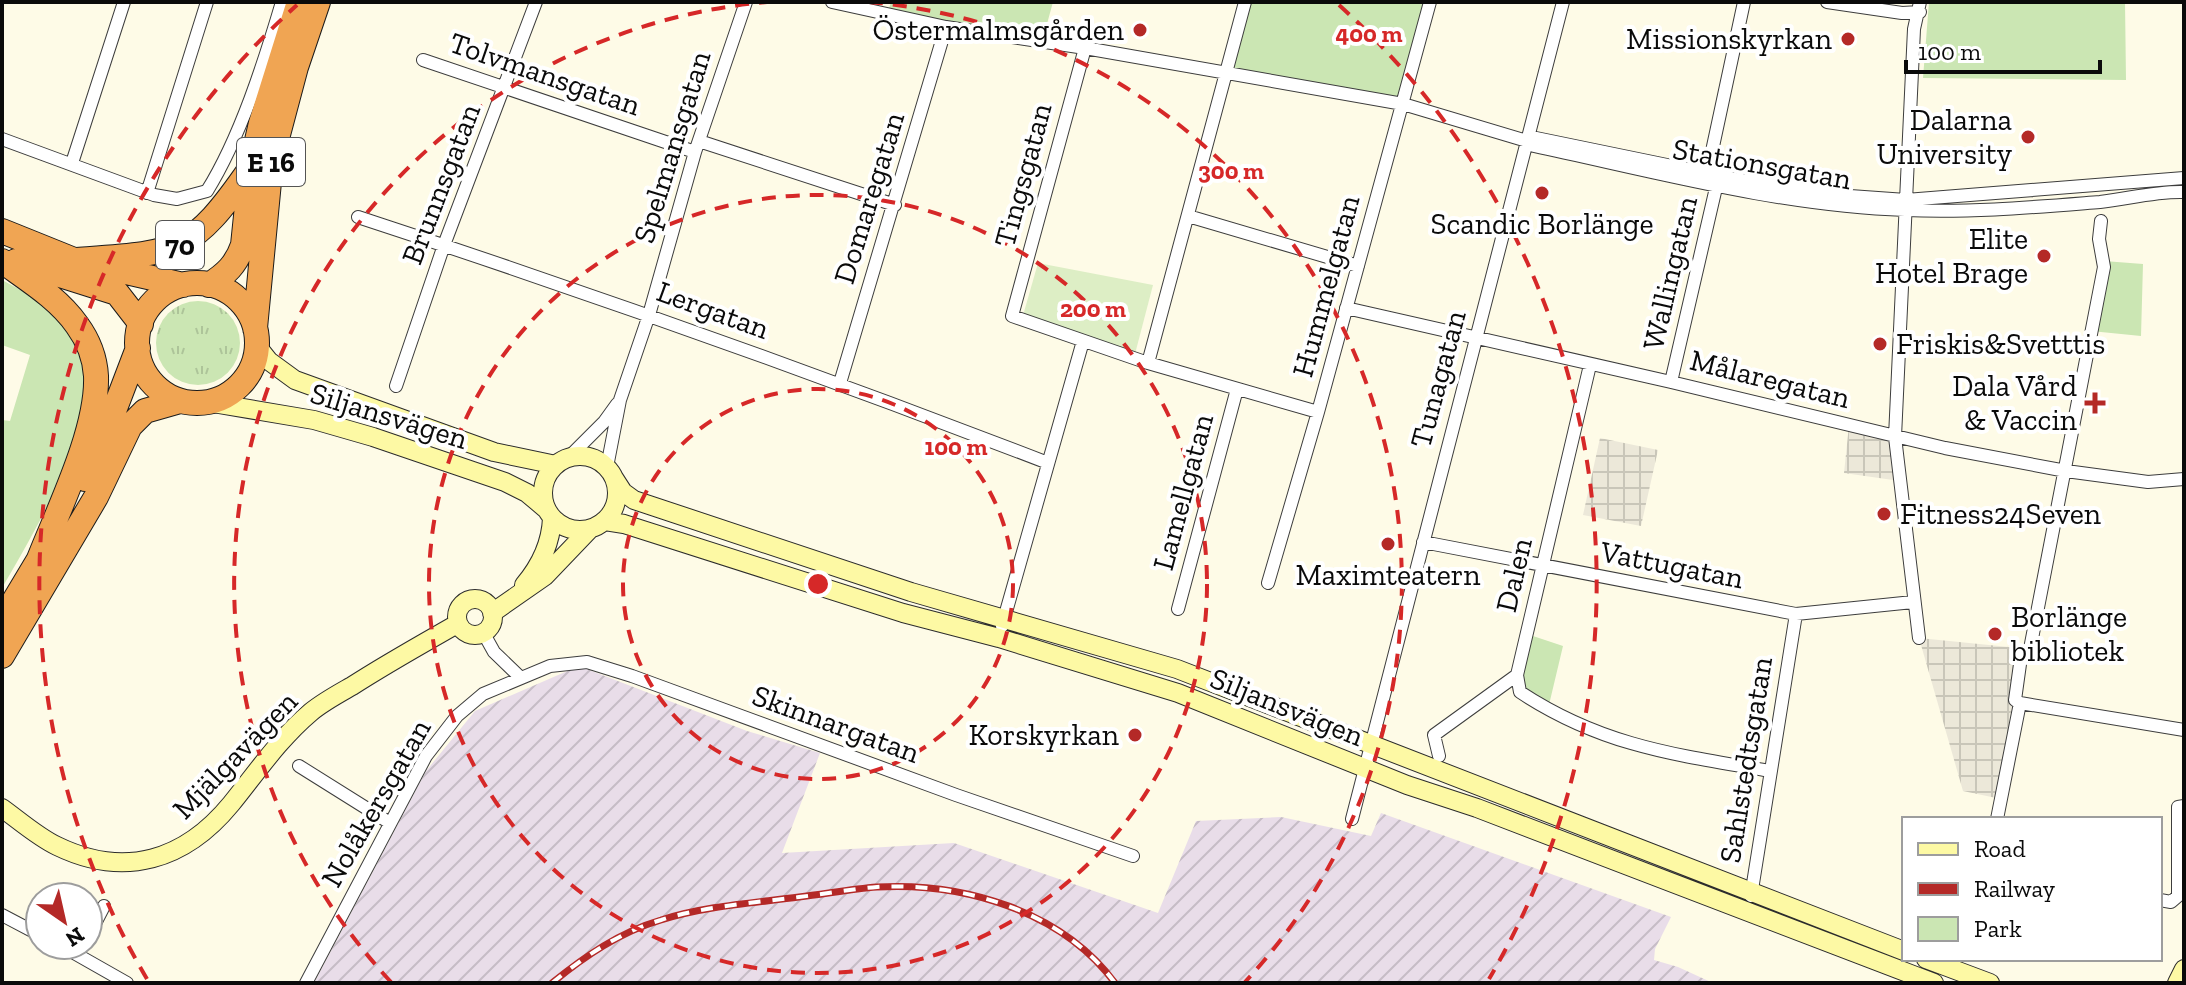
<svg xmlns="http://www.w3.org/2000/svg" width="2186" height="985" font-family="'Zilla Slab',serif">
<defs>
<pattern id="industrial-furrows" width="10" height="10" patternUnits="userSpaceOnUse" patternTransform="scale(2)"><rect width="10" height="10" fill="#e9dde9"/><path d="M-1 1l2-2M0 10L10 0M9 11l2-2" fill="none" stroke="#c6bcc6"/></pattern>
<pattern id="grass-tufts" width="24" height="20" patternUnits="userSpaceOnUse" patternTransform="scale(2)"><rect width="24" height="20" fill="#cbe6b3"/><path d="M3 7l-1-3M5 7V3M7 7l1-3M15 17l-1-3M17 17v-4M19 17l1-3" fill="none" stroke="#adc499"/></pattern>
<pattern id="plaza-grid" width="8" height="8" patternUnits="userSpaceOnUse" patternTransform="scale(2)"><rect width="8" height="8" fill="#ece8d9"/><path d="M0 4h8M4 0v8" fill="none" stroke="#c9c6b9"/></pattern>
</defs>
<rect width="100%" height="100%" fill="#fefbe7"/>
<path fill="url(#industrial-furrows)" d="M579,666L747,731L820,753L782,853L954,843L1158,913L1196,821L1281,817L1371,836L1381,813L1671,917L1655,949L1654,960L1678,967L1713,983H314L426,771L475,711Z"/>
<path fill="url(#grass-tufts)" d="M156 343a42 42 0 1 1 84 0a42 42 0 1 1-84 0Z"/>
<path fill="#cbe6b3" d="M891,2H1053L1042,42L887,15Z
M1246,2H1430L1403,104L1226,74Z
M1929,2H2125L2126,80L1923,78Z
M2104,261L2143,264L2141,336L2091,331Z
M2,280C30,295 61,311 77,340C114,403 34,532 2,588V420L10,421L30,355L2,345Z
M1527,634L1563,646L1548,709L1520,692Z"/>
<path fill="#ddeec5" d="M1038,263L1153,285L1135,354L1022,319Z"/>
<path fill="url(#plaza-grid)" d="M1849,425L1895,437L1900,481L1844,473Z
M1600,438L1658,450L1641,526L1583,515Z
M1919,638L2029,649L2021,657L2001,799L1963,791Z"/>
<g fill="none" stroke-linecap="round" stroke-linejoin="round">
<defs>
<path id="street" d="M832,2L946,27L1085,48L1403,104L1527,141L1534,146C1656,172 1780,206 1905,210C1969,213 2036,207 2100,202C2128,199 2155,191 2184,192
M1827,2L1902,13L1920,12
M1085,48L1012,316L1148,363L1318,412
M423,60L695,152
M2,139L154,195L177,199L207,191C240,138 264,63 282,2
M699,141L895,205
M1527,141L1536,138L1735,179L1850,196L1906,200L2184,178
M72,163L124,2
M1706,179L1744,2
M147,193L207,2
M1188,216L1358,266
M358,217C590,293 820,375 1048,463
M1346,308L1671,382L1945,448L2066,471L2148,482L2184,479
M1148,363L1245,2
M1671,382L1718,179
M840,383L946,27
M396,386L444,245L536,2
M568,458L604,422L617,404
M607,467L620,400L649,315L695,152L746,2
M1423,542L1796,614L1913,602
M1268,583L1318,412L1430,2
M1178,609L1237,389
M1002,626L1083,341
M484,634L494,652L521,678
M1919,638L1895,437L1914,29L1920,2
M1517,675L1520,692C1602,746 1676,755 1770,771
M2020,703L2184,730
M1439,756L1434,735L1517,675L1590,365
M299,766L390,823
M1352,819L1563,2
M1997,819L2020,703L2015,700L2021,657L2029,654L2104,267L2099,239L2101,221
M1751,896L1796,614
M2160,900L2171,902L2178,896V807L2184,806
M2,915L40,935
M88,937L104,906
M60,945L127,983
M306,983L426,756L457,716L483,694L550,666L587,662L632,676L956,795L1133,856"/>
<path id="secondary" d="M257,346L269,361L295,380L494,452L556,465
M207,402L314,420L373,437L505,482L527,493L546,509
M543 493a37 37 0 1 1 74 0a37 37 0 1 1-74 0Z
M614,478L623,492L634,500L911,592L1177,669L1904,951
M605,521L624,524L903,613L999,638L1178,693L1407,785L1477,808L1934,983
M524,585C540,566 551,543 552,518
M457 617a18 18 0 1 1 36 0a18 18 0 1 1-36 0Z
M492,613L545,576L589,530
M2,808C20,821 38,837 57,846C125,879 185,860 231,804C257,772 279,739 311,712C323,702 338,694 352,686C386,664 422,644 457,624
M1926,959L1990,983
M2177,983L2184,969"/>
<path id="highway" d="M2,231L74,260L183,285
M74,260C176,253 190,256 250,169
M2,261C28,280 58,298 77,325C88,340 95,358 96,376C98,430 59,508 39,559
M16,261L117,293L141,324
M137 343a60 60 0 1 1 120 0a60 60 0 1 1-120 0Z
M209,285C226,274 236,265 243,245L251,167L261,123L299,2
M255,328L271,161L296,67L318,2
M85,479L101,445L138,348
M2,621L47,546
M2,656L96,497L130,426L145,411L180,401"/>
</defs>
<use href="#street" stroke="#3d3d3d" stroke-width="14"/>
<use href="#secondary" stroke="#2c2c2c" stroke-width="20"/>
<use href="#highway" stroke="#1b1b1b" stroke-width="26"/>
<use href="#street" stroke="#fff" stroke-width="12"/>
<use href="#secondary" stroke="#fdf9a4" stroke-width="18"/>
<use href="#highway" stroke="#f0a553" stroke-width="24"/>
<defs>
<path id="rail" d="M552,983C585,956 620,932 661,920C705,906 753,903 799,897C825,894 851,889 877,887C964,882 1062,911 1115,983"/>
</defs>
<use href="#rail" stroke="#b42927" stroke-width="7"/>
<use href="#rail" stroke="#fff" stroke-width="4" stroke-dasharray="12" stroke-linecap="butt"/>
</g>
<g fill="none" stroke="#d62828" stroke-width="4" stroke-dasharray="14 10">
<circle cx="818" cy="584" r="195"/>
<circle cx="818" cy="584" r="389"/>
<path d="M391 982A584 584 0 0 1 767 2M869 2A584 584 0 0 1 1245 982"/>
<path d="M147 979A779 779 0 0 1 297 5M1339 5A779 779 0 0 1 1489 979"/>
</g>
<g fill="#b42927" stroke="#fff" stroke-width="3">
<circle cx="1140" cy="30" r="8"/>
<circle cx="1848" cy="39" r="8"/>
<circle cx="2028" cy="137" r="8"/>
<circle cx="1542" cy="193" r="8"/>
<circle cx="2044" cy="256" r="8"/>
<circle cx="1880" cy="344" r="8"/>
<path d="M2091 391h8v8h8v8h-8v8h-8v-8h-8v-8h8z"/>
<circle cx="1884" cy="514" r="8"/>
<circle cx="1388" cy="544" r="8"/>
<circle cx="1995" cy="634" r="8"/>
<circle cx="1135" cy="735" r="8"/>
</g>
<g text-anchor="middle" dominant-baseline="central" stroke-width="8" stroke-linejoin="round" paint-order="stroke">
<g fill="#fff" stroke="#545454" stroke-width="2">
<rect x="237" y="138" width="68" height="48" rx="6"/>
<rect x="156" y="221" width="48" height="48" rx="6"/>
</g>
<g font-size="28" font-weight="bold" fill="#0a0a0a">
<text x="271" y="162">E 16</text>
<text x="180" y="245">70</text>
</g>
<g font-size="30" fill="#0a0a0a" stroke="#fff" text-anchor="end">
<text x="1124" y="30">Östermalmsgården</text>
<text x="1832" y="39">Missionskyrkan</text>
<text x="2012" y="120">Dalarna<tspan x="2012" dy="34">University</tspan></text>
<text x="1542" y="224" text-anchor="middle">Scandic Borlänge</text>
<text x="2028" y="239">Elite<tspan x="2028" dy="34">Hotel Brage</tspan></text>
<text x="1896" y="344" text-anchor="start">Friskis&amp;Svetttis</text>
<text x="2077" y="386">Dala Vård<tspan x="2077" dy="34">&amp; Vaccin</tspan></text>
<text x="1900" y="514" text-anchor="start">Fitness24Seven</text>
<text x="1388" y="575" text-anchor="middle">Maximteatern</text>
<text x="2011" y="617" text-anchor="start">Borlänge<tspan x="2011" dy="34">bibliotek</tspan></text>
<text x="1119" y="735">Korskyrkan</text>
</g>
<g font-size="30" fill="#0a0a0a" stroke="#fff">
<text transform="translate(545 74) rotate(19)">Tolvmansgatan</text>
<text transform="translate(672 147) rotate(-73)">Spelmansgatan</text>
<text transform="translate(1762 164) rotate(10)">Stationsgatan</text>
<text transform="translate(1023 175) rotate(-75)">Tingsgatan</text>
<text transform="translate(441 184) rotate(-69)">Brunnsgatan</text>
<text transform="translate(869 198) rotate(-73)">Domaregatan</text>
<text transform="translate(1670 273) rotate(-77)">Wallingatan</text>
<text transform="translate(1326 286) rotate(-75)">Hummelgatan</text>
<text transform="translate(713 310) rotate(20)">Lergatan</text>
<text transform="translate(1438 379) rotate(-75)">Tunagatan</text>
<text transform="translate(1770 379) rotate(14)">Målaregatan</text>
<text transform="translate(389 416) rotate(17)">Siljansvägen</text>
<text transform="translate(1183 492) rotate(-75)">Lamellgatan</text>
<text transform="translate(1672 565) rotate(11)">Vattugatan</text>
<text transform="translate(1514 575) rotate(-77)">Dalen</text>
<text transform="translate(1287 707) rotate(22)">Siljansvägen</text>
<text transform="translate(836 724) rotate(20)">Skinnargatan</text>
<text transform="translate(235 755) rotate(-46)">Mjälgavägen</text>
<text transform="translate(1746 760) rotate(-81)">Sahlstedtsgatan</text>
<text transform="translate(376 803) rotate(-60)">Nolåkersgatan</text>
</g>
</g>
<circle cx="818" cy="584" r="12" fill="#d62828" stroke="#fff" stroke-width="4"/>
<g font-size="24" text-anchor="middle" font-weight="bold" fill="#d62828" stroke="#fff" stroke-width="8" stroke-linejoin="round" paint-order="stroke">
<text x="1369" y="42">400 m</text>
<text x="1231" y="179">300 m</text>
<text x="1093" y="317">200 m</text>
<text x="956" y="455">100 m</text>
</g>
<rect width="2186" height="985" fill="none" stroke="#0a0a0a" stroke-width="8"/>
<rect x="1902" y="817" width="260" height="144" fill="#ffffff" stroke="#9d9d9d" stroke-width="2"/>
<rect x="1918" y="843" width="40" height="12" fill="#fdf9a4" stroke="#9d9d9d" stroke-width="2"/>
<text x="1974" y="857" font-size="24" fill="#0a0a0a">Road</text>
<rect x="1918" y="883" width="40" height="12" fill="#b42927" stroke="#9d9d9d" stroke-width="2"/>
<text x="1974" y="897" font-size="24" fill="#0a0a0a">Railway</text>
<rect x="1918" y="917" width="40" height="24" fill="#cbe6b3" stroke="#9d9d9d" stroke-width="2"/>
<text x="1974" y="937" font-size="24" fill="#0a0a0a">Park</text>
<g transform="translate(64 921) rotate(146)"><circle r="38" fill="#ffffff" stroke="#9d9d9d" stroke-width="2"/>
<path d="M0-6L14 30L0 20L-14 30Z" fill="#b42927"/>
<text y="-12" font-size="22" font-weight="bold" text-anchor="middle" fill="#0a0a0a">N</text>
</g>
<path d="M1906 60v12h194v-12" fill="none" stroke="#0a0a0a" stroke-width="4"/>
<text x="1918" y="60" font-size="24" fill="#0a0a0a" stroke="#ffffff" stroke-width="6" paint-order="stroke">100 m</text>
</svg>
